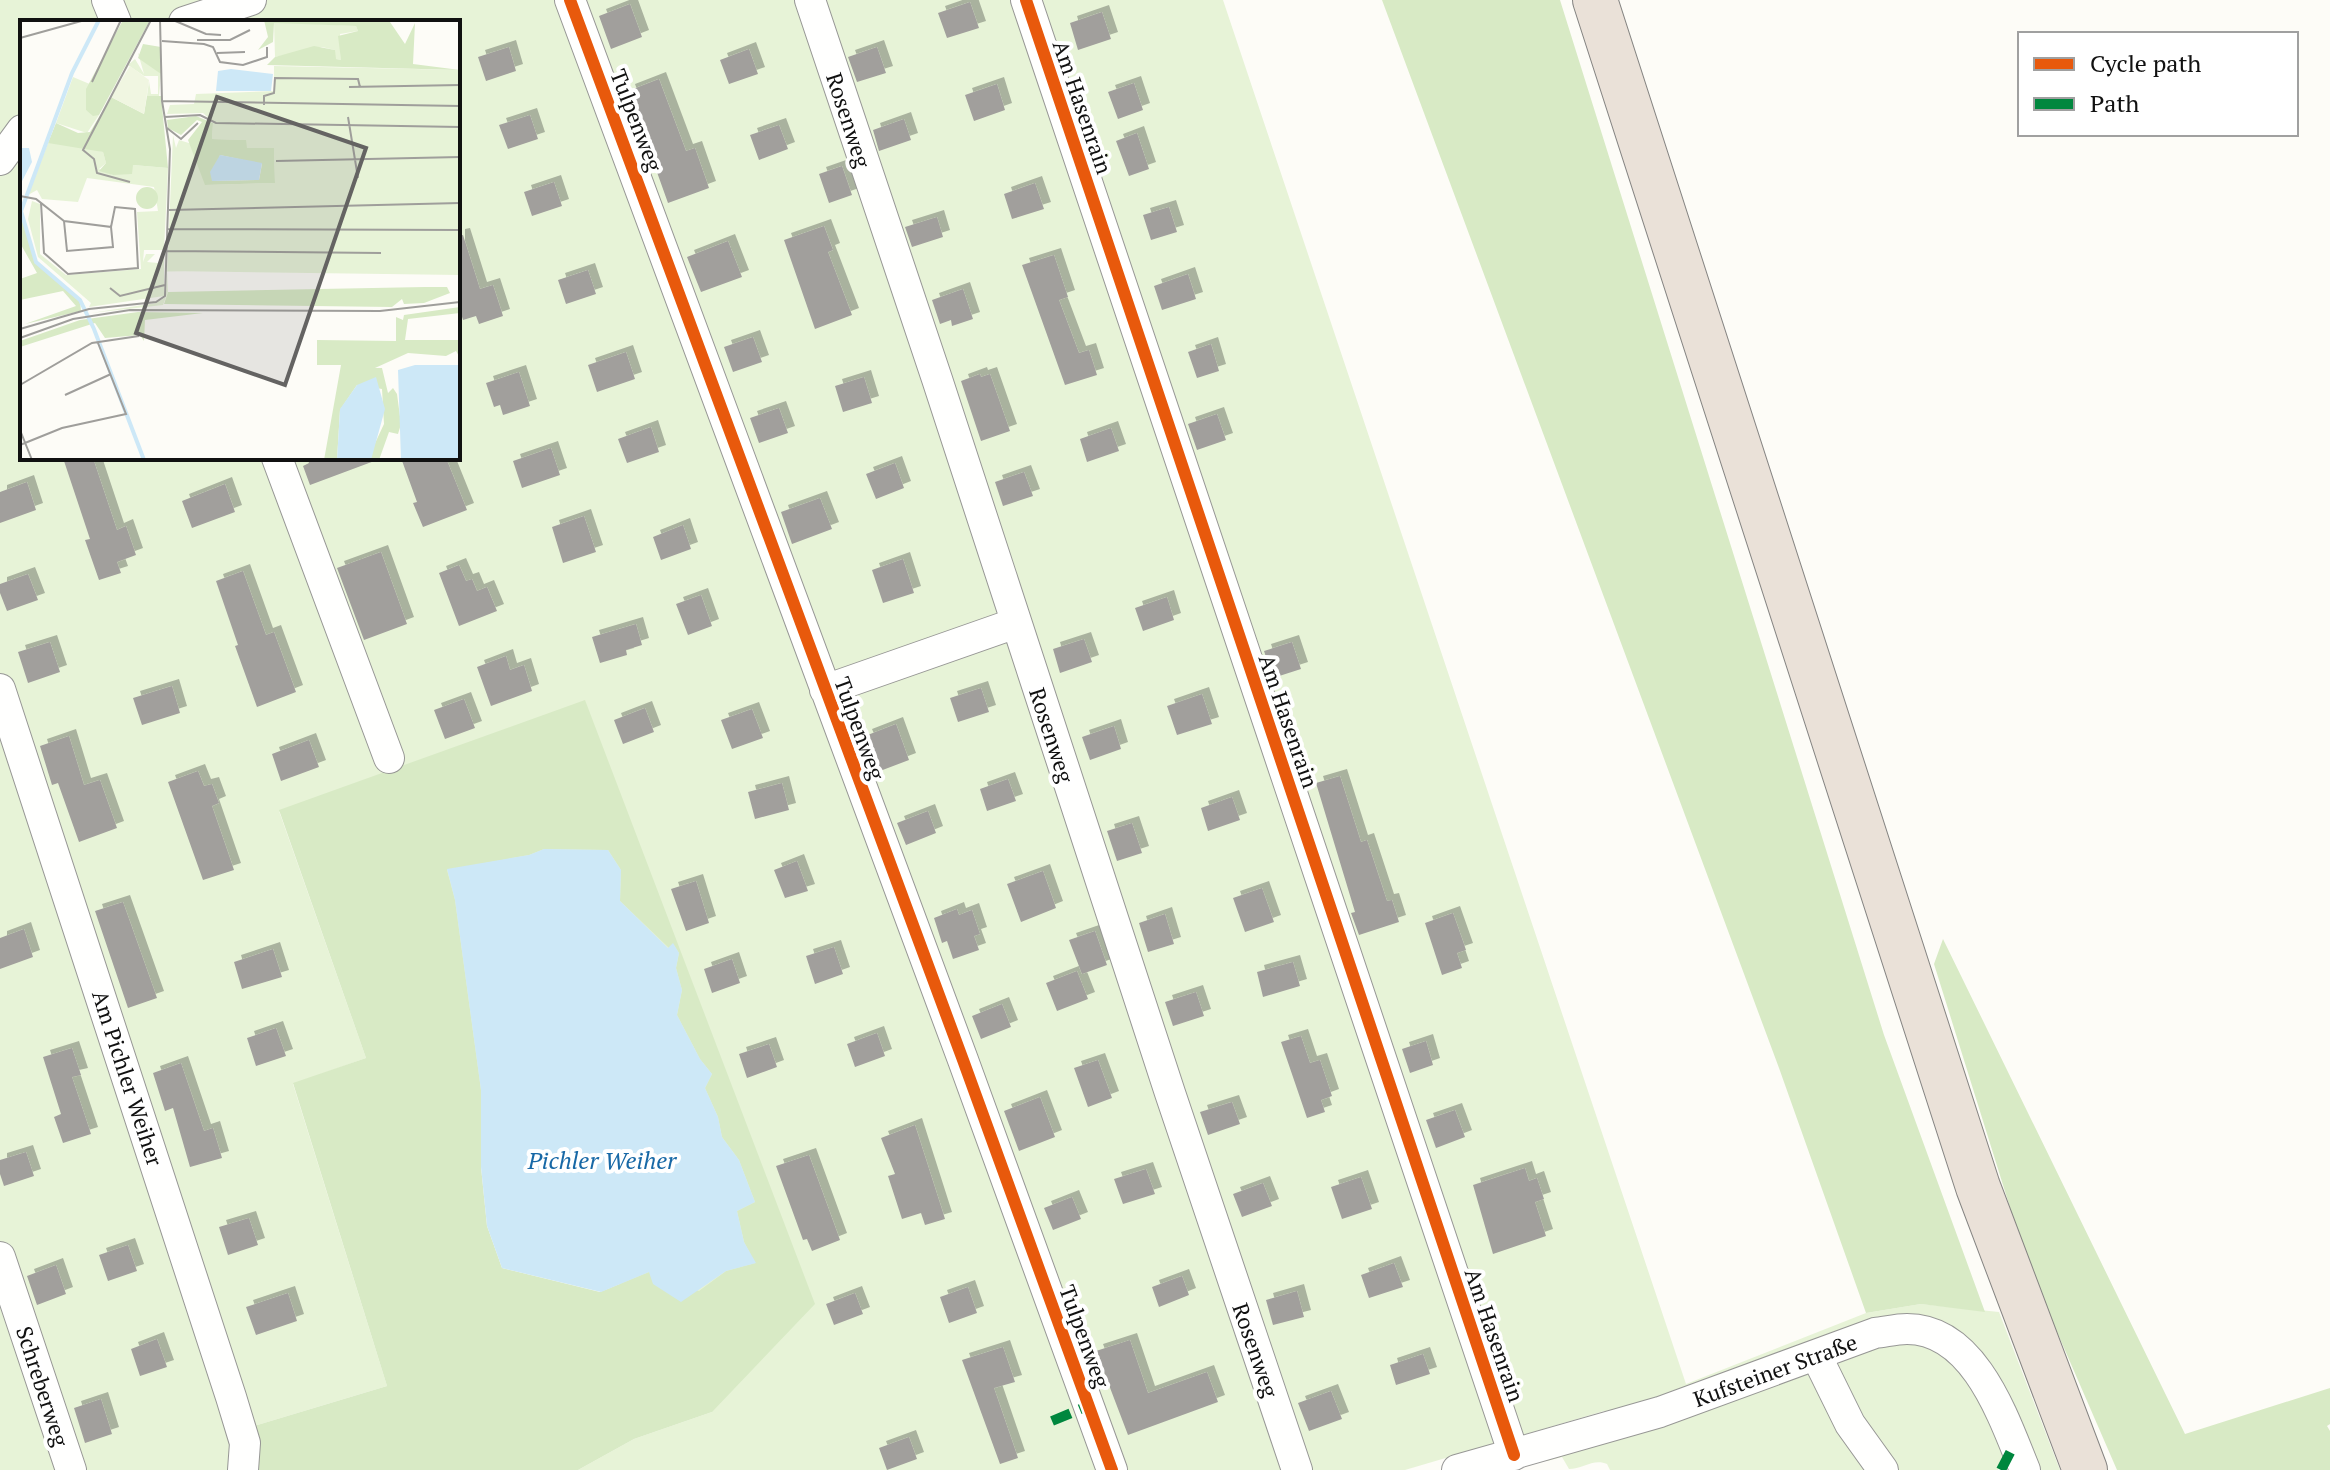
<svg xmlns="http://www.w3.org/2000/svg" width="2330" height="1470" font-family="'PT Serif',serif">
<defs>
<filter id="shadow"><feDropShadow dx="7" dy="-7" stdDeviation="0" flood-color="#0004"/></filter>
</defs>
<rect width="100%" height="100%" fill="#fdfcf7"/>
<path fill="#e7f3d7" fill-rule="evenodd" d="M0,0H1223L1686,1384L1866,1313L1921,1304L1999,1312L2060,1470H2035L1982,1357L1969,1339L1949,1325L1914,1315L1865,1321L1686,1390L1610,1415L1604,1411L1405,1470H578L634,1439L712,1412L279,811L366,1058L293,1084L387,1386L247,1428L229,1470H0ZM22,22H458V458H22Z
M1912,1339L1940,1349L1962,1368L2005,1451L1998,1470H1610L1607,1464C1594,1458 1582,1469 1569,1469L1562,1457L1547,1461L1549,1456L1800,1367L1832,1371L1851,1350Z"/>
<path fill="#d8eac5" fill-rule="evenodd" d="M1382,0H1560L1884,1035L1985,1312L1921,1304L1866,1313L1779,1068Z
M585,700L815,1304L712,1412L634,1439L578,1470H255L247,1428L387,1386L293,1083L366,1058L279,810ZM544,849L608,850L621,870L620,901L669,948L673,944L679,953L676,968L682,990L677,1015L700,1059L712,1074L705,1088L718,1117L722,1137L739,1160L755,1202L737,1211L744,1242L755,1263L726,1271L699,1291L649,1272L600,1292L502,1268L487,1226L481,1167V1090L455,900L447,870L529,855Z
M1943,939L2185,1434L2330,1388V1424L2327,1426L2330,1431V1470H2117L2028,1265L1934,964Z"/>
<path fill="#cde8f7" d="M544,849L608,850L621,870L620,901L668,948L673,943L679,953L676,968L682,990L677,1015L700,1059L712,1074L705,1088L718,1117L722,1137L739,1160L755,1202L737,1211L744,1242L756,1263L726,1271L681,1302L653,1284L649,1272L601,1292L502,1268L487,1226L481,1167V1090L455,900L447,869L529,855Z"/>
<path fill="#a19f9c" filter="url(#shadow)" d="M970,2L979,28L947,38L938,13Z
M630,4L642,37L611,49L599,16Z
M1102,12L1111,39L1078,50L1070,23Z
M509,47L516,71L486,81L478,57Z
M877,47L886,73L857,82L848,57Z
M749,49L758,74L729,84L720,60Z
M659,79L686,151L695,148L709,188L668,203L628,91Z
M1134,83L1143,110L1118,119L1108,92Z
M997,84L1005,110L974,121L965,95Z
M530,115L538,139L508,149L499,125Z
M904,119L911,140L879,151L873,130Z
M779,125L788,149L759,160L750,135Z
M1137,133L1149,169L1129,176L1116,141Z
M842,166L852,195L829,203L819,174Z
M554,182L562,206L532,216L524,192Z
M1035,183L1044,209L1012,219L1004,194Z
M1169,207L1177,232L1151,240L1143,215Z
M937,217L943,237L912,247L905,227Z
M824,226L833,250L828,252L852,315L815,329L784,240Z
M463,235L480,289L493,285L503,316L479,324L476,316L463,320L458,304V236Z
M728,241L742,277L701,292L687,257Z
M1054,255L1068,297L1059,300L1079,353L1089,350L1097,375L1065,385L1022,265Z
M588,270L596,294L566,304L558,280Z
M1188,274L1196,299L1162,310L1154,286Z
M963,289L973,319L952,326L951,320L940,324L932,300Z
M753,337L762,362L733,372L724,347Z
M1211,344L1219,371L1197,378L1188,352Z
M626,352L635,379L597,392L588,365Z
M519,372L530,406L503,415L500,405L494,407L486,383Z
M980,374L981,377L990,374L1010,431L981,441L961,381Z
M864,377L872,403L843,412L835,386Z
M779,408L788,433L759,443L750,418Z
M1217,414L1226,440L1197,450L1188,424Z
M651,427L659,452L627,463L618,439Z
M1111,428L1119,451L1087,462L1080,439Z
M551,448L560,475L522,488L513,461Z
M63,458H93L117,530L126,526L136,555L117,562L121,573L99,580L85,540L90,539Z
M307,458H377V460L310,485L303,466L309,463Z
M401,458H446L467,510L423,527L413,503L417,502Z
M895,463L904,488L876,499L866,474Z
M1024,472L1033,496L1003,506L995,482Z
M27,482L36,510L0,523V492Z
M225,484L235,512L192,528L182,501Z
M820,498L832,529L792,544L781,512Z
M584,516L596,552L563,563L552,527Z
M683,525L691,549L661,560L653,537Z
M381,552L407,624L364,640L337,568Z
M903,559L914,593L883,603L872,570Z
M459,565L466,581L472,579L477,591L487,587L497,611L459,626L439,573Z
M243,571L266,635L274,632L296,692L257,707L235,646L238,645L216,581Z
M28,574L38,600L7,611L0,593V584Z
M701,595L712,626L688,635L676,604Z
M1167,597L1174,620L1143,631L1135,608Z
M636,624L642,645L626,650L627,655L600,663L592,637Z
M1084,639L1092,662L1060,673L1053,649Z
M50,642L60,672L28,683L18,652Z
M1292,642L1301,669L1273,678L1264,651Z
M506,656L510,670L524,665L532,691L491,706L477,667Z
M172,686L180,713L142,725L133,698Z
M981,688L989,712L958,722L950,698Z
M1202,694L1212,724L1177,735L1167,706Z
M464,699L475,728L445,739L434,710Z
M645,708L654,732L623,744L614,720Z
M752,709L763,738L732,749L721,720Z
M896,724L909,760L880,771L865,736Z
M1114,726L1121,749L1090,760L1082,737Z
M69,736L84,785L100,780L117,828L79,842L58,783L52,785L40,746Z
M309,740L319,767L281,781L272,754Z
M198,771L204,786L212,784L219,803L212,806L234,870L203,880L168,782Z
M1340,776L1361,842L1367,840L1387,901L1392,900L1399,922L1359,935L1351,913L1355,912L1316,783Z
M1008,779L1016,801L987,811L980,789Z
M782,783L789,810L755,819L748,792Z
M1232,797L1240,820L1208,831L1201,808Z
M928,811L936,833L906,845L897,823Z
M1132,823L1142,853L1117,861L1107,831Z
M797,861L808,891L785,898L774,870Z
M1043,871L1056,908L1021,922L1007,884Z
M696,881L709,923L686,931L671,889Z
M1262,888L1274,922L1245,932L1233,898Z
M123,902L157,998L128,1008L95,911Z
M957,909L959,915L972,910L980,934L974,936L979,950L953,959L947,941L942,943L934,918Z
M1453,913L1466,950L1457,953L1462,968L1442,975L1425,923Z
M1165,914L1174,944L1148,952L1139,923Z
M24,929L33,957L0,969V938Z
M1095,931L1107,965L1082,974L1069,940Z
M834,947L843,974L815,984L806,956Z
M273,949L282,977L242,989L234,962Z
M732,959L740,983L712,993L704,969Z
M1293,962L1300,986L1263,997L1257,972Z
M1077,971L1088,999L1057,1011L1046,983Z
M1196,992L1204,1016L1173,1026L1165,1002Z
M1002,1004L1011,1027L981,1039L972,1016Z
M276,1028L286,1056L256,1066L247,1038Z
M877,1033L885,1056L855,1067L847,1044Z
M1301,1036L1310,1063L1320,1060L1332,1096L1321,1100L1325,1112L1307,1118L1281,1042Z
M1426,1041L1433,1065L1410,1073L1402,1049Z
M769,1044L777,1067L747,1078L739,1054Z
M72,1048L81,1075L72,1077L91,1134L63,1143L54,1117L61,1114L43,1057Z
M1098,1060L1112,1098L1088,1107L1074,1068Z
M181,1063L204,1131L213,1128L222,1158L190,1167L173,1108L165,1111L153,1073Z
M1040,1097L1055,1137L1019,1151L1004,1111Z
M1232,1102L1240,1124L1208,1135L1200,1112Z
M1455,1110L1465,1137L1436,1148L1426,1120Z
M915,1125L945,1219L925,1225L921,1213L902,1219L888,1176L895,1174L881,1138Z
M26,1152L34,1176L4,1186L0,1174V1160Z
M809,1155L840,1240L812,1251L807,1239L803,1240L776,1166Z
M1525,1168L1529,1181L1537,1178L1544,1199L1535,1202L1546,1236L1493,1254L1473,1185Z
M1146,1169L1155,1194L1123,1204L1114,1179Z
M1361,1177L1372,1209L1342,1219L1331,1187Z
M1263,1183L1272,1206L1242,1217L1233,1194Z
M1072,1197L1081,1219L1053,1230L1044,1208Z
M249,1218L258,1245L228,1255L219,1227Z
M128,1245L137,1271L108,1281L99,1255Z
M1394,1263L1403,1287L1369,1298L1361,1275Z
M56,1265L66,1294L37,1305L27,1276Z
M1182,1276L1189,1295L1159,1307L1152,1287Z
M968,1287L977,1313L949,1323L940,1297Z
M1297,1291L1304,1317L1273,1325L1266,1300Z
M288,1293L297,1321L256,1335L246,1307Z
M855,1293L863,1314L834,1325L826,1304Z
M157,1339L167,1367L140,1376L131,1349Z
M1130,1340L1148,1393L1207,1372L1218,1402L1128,1435L1096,1351Z
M1003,1347L1015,1382L994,1388L1018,1458L1000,1464L962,1360Z
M1423,1354L1430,1374L1396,1385L1390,1365Z
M1331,1391L1342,1419L1309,1431L1298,1403Z
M101,1399L112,1434L85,1443L74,1408Z
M909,1437L917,1459L887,1470L879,1448Z"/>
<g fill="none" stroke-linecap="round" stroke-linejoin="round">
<defs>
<path id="minor" d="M107,0L116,22
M570,0L963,1060L1112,1470
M810,0L937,379L1170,1093L1297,1470
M1026,0L1514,1455
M184,22L251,0
M0,160L22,130
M277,458L389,758
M0,689L231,1397L245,1443L243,1470
M825,690L1016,623
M0,1257L71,1470
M1816,1355L1850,1424L1883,1470
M1457,1470L1660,1412L1875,1333C1885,1332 1896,1329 1907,1329C1975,1329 2004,1419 2025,1470"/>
<path id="highway" d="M1595,0L1978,1187L2085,1470"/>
</defs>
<use href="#minor" stroke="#979795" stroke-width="32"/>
<use href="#highway" stroke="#858482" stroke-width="46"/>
<use href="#minor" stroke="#fffffe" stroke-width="30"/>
<use href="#highway" stroke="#eae1d8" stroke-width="44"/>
<path stroke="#00873e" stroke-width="10" stroke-dasharray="20 10" stroke-linecap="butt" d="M1052,1421L1088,1406
M2001,1470L2014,1445"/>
<defs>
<path id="cycleway" d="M570,0L963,1060L1112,1470
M1026,0L1514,1455"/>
</defs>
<use href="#cycleway" stroke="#fff" stroke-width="17"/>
<use href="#cycleway" stroke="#e8590c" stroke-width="12"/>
</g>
<g text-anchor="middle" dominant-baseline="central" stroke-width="8" stroke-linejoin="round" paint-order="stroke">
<g font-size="22" fill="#111" stroke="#fff">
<text transform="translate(1083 107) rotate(71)">Am Hasenrain</text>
<text transform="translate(637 120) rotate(69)">Tulpenweg</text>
<text transform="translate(849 120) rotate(72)">Rosenweg</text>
<text transform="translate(1289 721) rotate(71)">Am Hasenrain</text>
<text transform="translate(860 728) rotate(70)">Tulpenweg</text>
<text transform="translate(1052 735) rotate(72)">Rosenweg</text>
<text transform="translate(128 1078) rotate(72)">Am Pichler Weiher</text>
<text transform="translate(1495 1335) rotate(71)">Am Hasenrain</text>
<text transform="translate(1085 1336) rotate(70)">Tulpenweg</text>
<text transform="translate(1256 1350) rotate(71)">Rosenweg</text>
<text transform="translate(1775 1370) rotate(-20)">Kufsteiner Straße</text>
<text transform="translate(43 1386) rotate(72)">Schreberweg</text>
</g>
<g font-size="24" font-style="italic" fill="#1768a6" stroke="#fff">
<text x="602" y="1160">Pichler Weiher</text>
</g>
</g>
<g transform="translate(20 20)">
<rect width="440" height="440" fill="#fdfcf7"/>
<path d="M254,2L336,6L338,11L320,14L321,40L315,39V30L302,27L255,37ZM118,33L141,54L139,76H127L129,61L131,74H138V56H124L108,45L115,39L124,54ZM254,46L440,50V255L147,251L148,272L143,285L71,293L136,283L146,277L153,115L156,128L159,120L172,124L186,165L255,163L254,128H226V120L192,119L193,102L183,93L147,94L150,85L174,84L176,74L254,71ZM53,57L72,65L66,70V90L79,95L67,113L36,103ZM41,121L83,132L86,143L79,149L93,155L113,145L148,148L144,230H124L123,242L126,234H135L127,242L138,243L144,235V276L69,287L71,283L18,237L8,199L12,181L20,184V234L46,255L121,249L117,192L138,191L134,167L67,158L58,182L22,179L17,170L8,175L28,123Z" fill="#e7f3d7"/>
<path d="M103,0H130L79,95L73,96L66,90V69ZM244,0L370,2L385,24L395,3L393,44L440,50L247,45L255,37L294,26L315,30L316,39L321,40L318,16L338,11L336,6L254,3L253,22L238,30L248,17ZM123,24L141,27V54L118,38ZM127,76H141L148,148L113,145L112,154L93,155L79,151L86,143L83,132L28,123L36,103L58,113L70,112L91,77L124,94ZM176,96L193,103L192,119L226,120L227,128H254L255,163L185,165L168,120L182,102L177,100L161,115L148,108L147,100ZM200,135L242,144L239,160L192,161ZM116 178a11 11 0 1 1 22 0a11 11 0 1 1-22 0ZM0,194L16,242L60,280L61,291L5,304L56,286L43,271L0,280V259L17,253L0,223ZM405,267H427L430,273L404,283L384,284L382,279L372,287L144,284L148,272ZM440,287V293L388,299L385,320H440V338L436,331L426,336L388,333L355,348H362L368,373L373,368L377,374L381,404L378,414L369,412L359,440H351L350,434L364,404L362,369L337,365L320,390L317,440H304L321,345H297V320L376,321V297L383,300L384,295ZM118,292L183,293L125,300L124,321L120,315L85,318L75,303L0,327V321L60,300Z" fill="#d8eac5" fill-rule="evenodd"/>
<path d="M110,46L129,60L124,94L91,77Z" fill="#f0f6e1"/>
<path d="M211,49L253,54L251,71H196L198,51ZM0,128H9L12,142L0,165ZM200,135L242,143L239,160L192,161L190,152ZM395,345H440V440H381L378,350ZM356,357L365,389L351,440H317L320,389L337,365Z" fill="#cde8f7"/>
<path fill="none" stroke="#cde8f7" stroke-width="4" d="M79,0L52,53L1,191L16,242L60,280L74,309L124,440"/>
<path fill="none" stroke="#9f9e9b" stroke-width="2" d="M153,0L186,14L201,15M0,18L65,0M177,20H210L230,10M142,21L184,24L193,27L200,42L223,45L247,37V27M197,33L225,32M72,62L101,0M329,67L440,65M142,81L440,86M244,85V76L254,73L255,58L338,59L340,67M145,97L180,95L196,103L440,107M328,97L338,158M147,108L161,119L178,103M256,141L440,137M110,162L77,153L74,139L63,130L131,0M0,176L16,179L44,201L91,207L93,227L47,231L44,201M21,183L24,233L48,254L118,248L115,189L95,187L91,207M149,190L440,183M147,209L440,210M146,231L361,233M90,268L100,276L145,265M0,309L69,289L136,282L145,276L150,129L142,81L140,0M0,318L53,299L110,290L360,291L440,282M0,365L72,323L119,316M45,375L91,354M0,410L12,440M0,425L42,408L106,394L78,323"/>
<path fill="#646362" fill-opacity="0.15" stroke="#646362" stroke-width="4" d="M197,77L346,128L265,365L116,313Z"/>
<rect width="440" height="440" fill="none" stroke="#111" stroke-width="4"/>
</g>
<rect x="2018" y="32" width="280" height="104" fill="#ffffff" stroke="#a0a0a0" stroke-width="2"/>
<rect x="2034" y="58" width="40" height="12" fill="#e8590c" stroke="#a0a0a0" stroke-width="2"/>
<text x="2090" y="72" font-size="24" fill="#111111">Cycle path</text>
<rect x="2034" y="98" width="40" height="12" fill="#00873e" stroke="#a0a0a0" stroke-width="2"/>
<text x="2090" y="112" font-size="24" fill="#111111">Path</text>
</svg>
